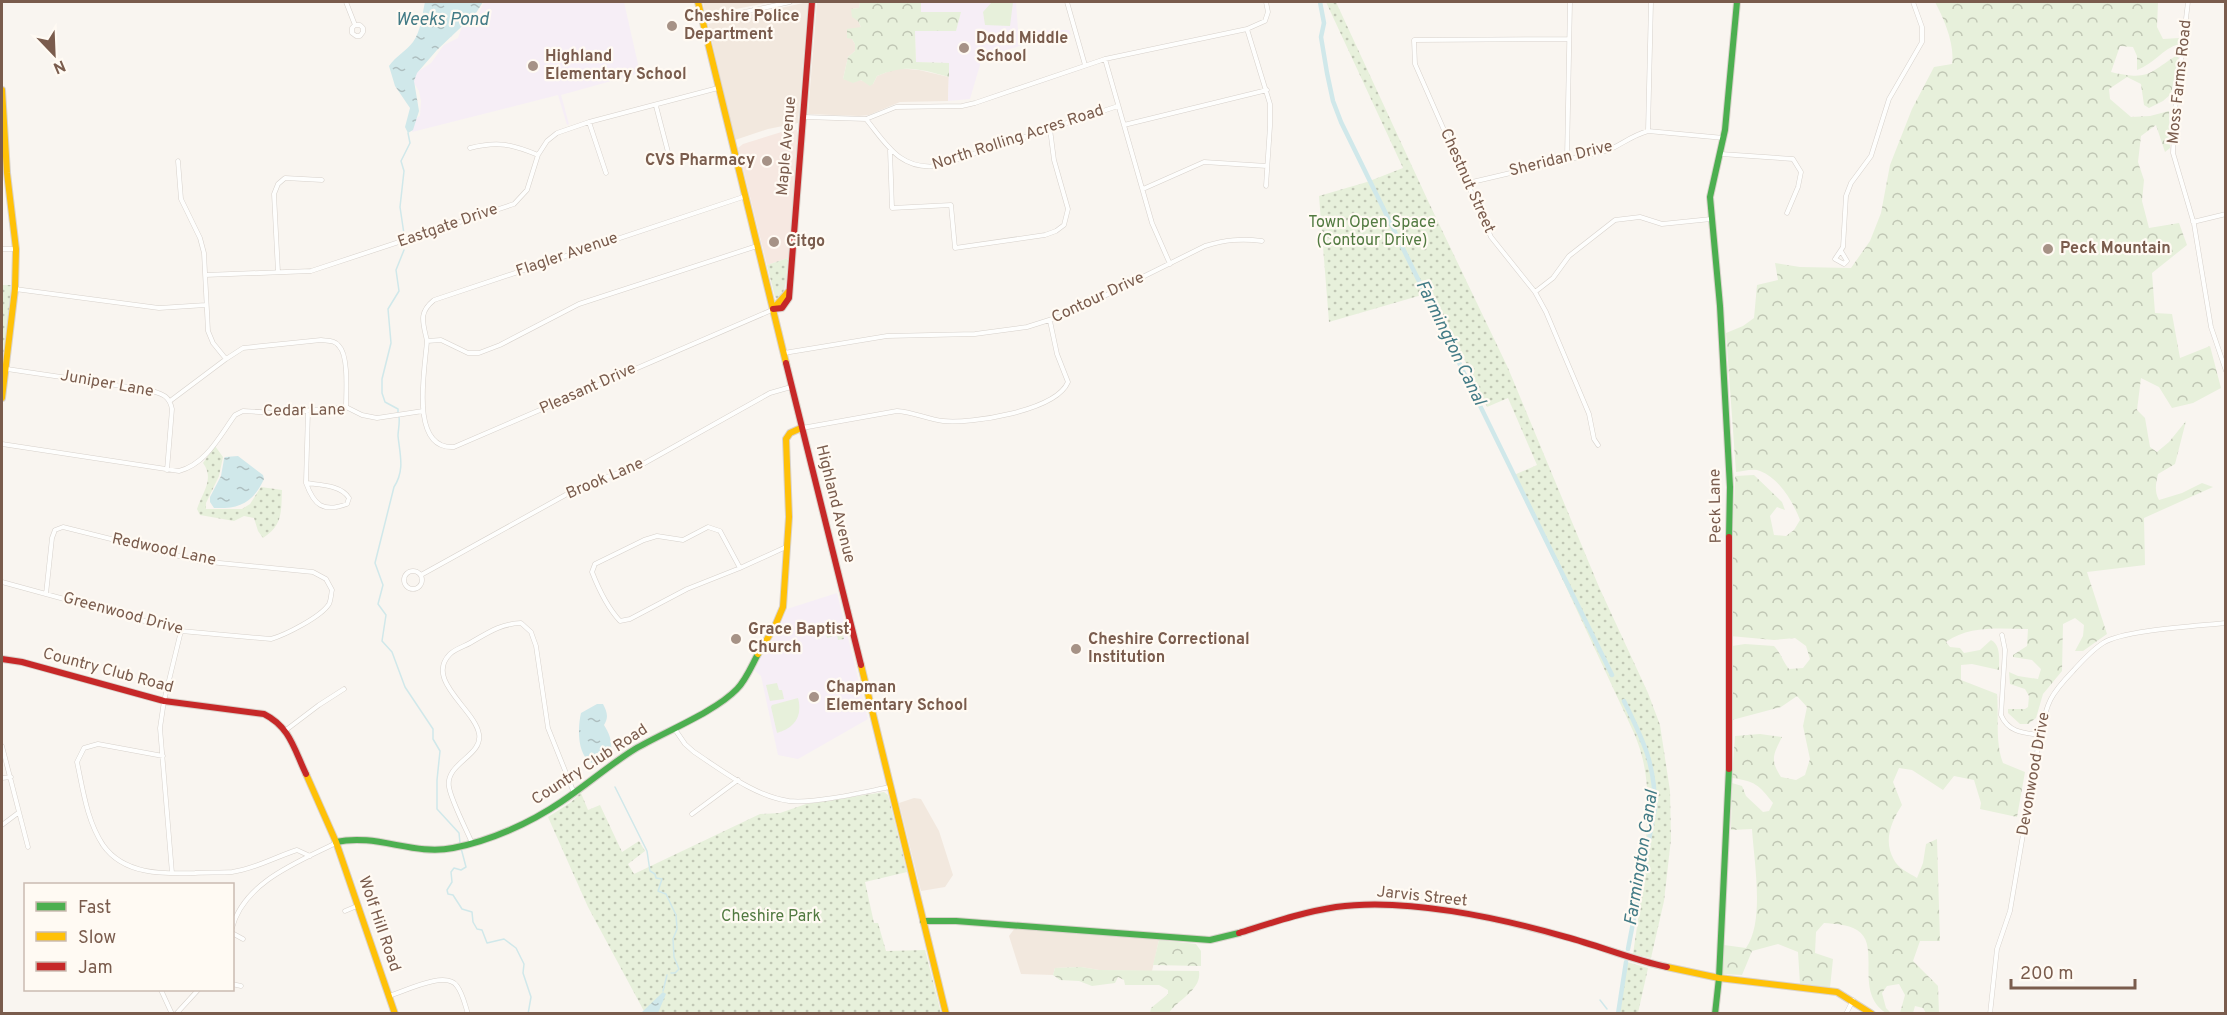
<svg xmlns="http://www.w3.org/2000/svg" width="2227" height="1015" font-family="Overpass,sans-serif">
<defs>
<pattern id="forest-crowns" width="20" height="18" patternUnits="userSpaceOnUse" patternTransform="scale(1.5)"><rect width="20" height="18" fill="#e7f0db"/><path d="M2 6a3 3 0 1 1 6 0M12 15a3 3 0 1 1 6 0" fill="none" stroke="#c0c6b4"/></pattern>
<pattern id="park-dots" width="8" height="8" patternUnits="userSpaceOnUse" patternTransform="scale(1.5)"><rect width="8" height="8" fill="#e7f0db"/><path d="M2 2h.1M6 6h.1" fill="none" stroke="#c0c6b4" stroke-width="1.8" stroke-linecap="round"/></pattern>
<pattern id="water-ripples" width="26" height="14" patternUnits="userSpaceOnUse" patternTransform="scale(1.5)"><rect width="26" height="14" fill="#d0e8ea"/><path d="M2 4q2-2 4 0t4 0M15 11q2-2 4 0t4 0" fill="none" stroke="#aebfc0"/></pattern>
</defs>
<rect width="100%" height="100%" fill="#f9f5f0"/>
<path fill="#f2e8de" d="M703,2H771L705,15Z
M808,2L798,123L768,129L735,140L708,24Z
M817,2H860L859,8L852,9L861,27L852,39L855,44V51L848,57L843,79L860,80L873,84L877,76L897,68L919,70L949,77L948,101L900,102L869,115L859,116L808,114Z
M914,798L921,799L939,831L953,875L945,887L921,891L899,803Z
M1015,928L1159,940L1152,971L1099,970L1081,967L1055,968L1053,975L1021,974L1009,936Z"/>
<path fill="#f6e8e1" d="M788,130H797L798,136L788,258L767,265L738,148L743,144Z"/>
<path fill="#f6eef6" d="M484,2H624L640,73L561,95L569,124L567,125L558,95L412,132L415,119L420,116L421,101L419,91L410,77L431,63L444,45L458,38L462,27L479,13Z
M921,2H1016L1018,30H1069L1071,35L1043,34L1044,38L982,58L970,99L948,101L949,63L916,62L915,31L956,30L961,12H921Z
M837,593L868,719L798,759L778,755L761,676L754,670L780,625L787,609Z"/>
<path fill="#e7f0db" d="M992,2H1013L1010,26L985,25L983,12Z
M777,683L779,690H782L784,699L770,701L766,685Z
M798,698C803,717 794,728 777,733L771,707L772,705Z"/>
<path fill="url(#forest-crowns)" d="M860,2H921V12H961L956,31H915L916,62L949,63V77C918,69 907,64 877,76L873,84L870,86L861,80L853,83L843,79L848,57L855,51V44L852,39L847,38V29L861,27L858,21L852,17L851,9L859,8Z
M1935,2H2158L2157,27L2163,39L2179,38V44C2162,49 2154,64 2137,70V56L2133,47L2120,46L2111,72C2150,81 2148,73 2179,54L2171,94L2163,101L2149,108L2144,105L2141,84L2127,77L2109,89L2110,99L2131,117L2150,116L2169,111L2170,148L2165,152L2156,125L2141,136L2138,162L2144,180L2142,201L2149,228L2179,223L2187,245L2152,273L2155,313L2172,314L2180,358L2210,346L2221,388L2193,403L2172,408L2159,387L2141,378L2137,410L2145,418L2150,447L2157,452L2169,442L2186,421L2175,464L2158,474C2156,483 2154,491 2159,500L2182,493L2202,483L2213,487L2144,518L2145,565L2087,572L2107,634L2083,651H2075L2083,636L2084,625L2075,618L2063,624L2062,671L2043,694L2036,718L2028,724H2020L2008,713V709H2025L2028,707L2029,696L2025,689L2010,684L2009,672L2018,676L2038,679L2041,669L2032,660L2013,657V655L2027,646L2028,629C2000,629 1970,625 1946,642L1950,647L1960,648L1964,653L1980,650L1991,640C2001,645 1999,659 1999,670L1972,664L1961,665V680L1997,694C1999,717 1995,742 2003,763L2025,772L2017,817L1980,809L1981,803L1974,780L1954,776L1943,790L1912,770L1899,768L1893,782L1902,805C1891,822 1883,841 1894,860C1898,868 1909,873 1917,878L1923,863L1926,844L1937,839L1940,941H1920L1913,961L1938,986L1939,1013H1926L1923,1008L1915,1006L1913,1013H1900L1905,995L1899,984L1887,986L1882,993L1886,1008L1891,1013H1886C1853,992 1882,945 1857,930C1847,924 1835,924 1824,923L1816,932L1815,953L1833,959L1830,988L1800,984L1798,952L1778,944L1752,951L1742,975L1723,974L1724,945L1746,948C1765,921 1754,862 1752,829L1731,830L1732,783L1742,786L1746,796L1763,812L1769,811L1773,803C1759,785 1755,781 1732,778L1735,736L1760,734L1782,737C1773,755 1770,760 1781,777L1796,780L1805,775L1810,759L1803,726L1807,707L1797,696L1781,707L1732,720V646L1745,644L1774,646C1781,653 1783,662 1789,669L1803,668L1810,659L1806,646L1795,638L1774,640L1730,636L1735,476L1754,475L1782,502L1785,510L1777,507L1770,516L1774,535L1786,536L1794,530L1800,520C1793,502 1779,478 1760,471C1754,468 1743,471 1736,472L1726,333L1743,326L1754,318L1757,285L1778,280L1775,263L1800,267L1851,268L1870,241L1881,213L1890,165L1912,109L1934,67L1952,64C1955,44 1944,19 1935,2Z
M1159,940L1196,944L1201,951V966L1153,965Z
M1081,967L1099,970L1199,971C1202,990 1178,999 1169,1013H1150L1151,1008L1168,994V990L1159,985H1125L1124,980L1118,977L1115,983L1092,986L1079,981L1060,980L1053,975L1055,968Z"/>
<path fill="url(#park-dots)" d="M1326,2H1336L1429,203L1508,368L1599,587L1648,693L1660,725L1670,791L1671,839L1664,901L1651,958L1633,954C1639,915 1644,878 1646,838C1648,798 1650,771 1634,733L1514,475L1537,465L1508,398L1487,407L1432,292L1329,322L1319,196L1367,182L1403,168Z
M788,258C786,271 788,291 778,300L775,297L767,265Z
M2,285H12L2,385Z
M215,446L223,457L219,476L206,503V509H242L250,504L261,487L282,490C281,512 283,525 263,538L258,531L254,518L244,516L234,521L200,515L197,509C202,493 215,479 203,463Z
M835,625L836,630L842,629L844,639L838,640L837,635L827,638L825,627Z
M884,792L888,795L907,872L865,882L874,923H878L886,951L925,950L941,1013H645L588,907L548,817L570,803L581,793L588,810L600,805L622,852L639,841L645,851L628,864L634,874L760,814L780,813L806,804Z
M1627,962L1648,968L1638,1013H1619L1623,988L1621,984Z"/>
<path fill="url(#water-ripples)" d="M425,2H483L476,13L437,50L417,73L414,81L419,111L413,130L408,133L405,127L410,108L395,86L389,66C396,56 406,51 413,42C421,31 422,15 425,2Z
M238,456L263,475L264,479C253,503 239,509 214,508L210,502V497L221,476L224,459L225,457Z
M597,704H603C607,712 609,717 604,725C611,736 612,743 611,756L599,765C577,763 577,730 581,713Z
M663,992L666,994L658,1013H641Z"/>
<g fill="none" stroke-linecap="round" stroke-linejoin="round">
<path stroke="#d0e8ea" stroke-width="1.5" d="M404,234L400,207L404,171L401,161L410,143L408,133
M398,412V409L385,402L382,393V379L391,343L388,309L399,291L396,270L404,250
M399,417C400,423 398,430 398,436C400,455 405,470 394,487L375,563L383,585L378,604L386,615L382,641L392,652L405,687L433,729V739L440,751L437,780V809L459,833L460,843
M615,787L647,851L650,871L655,874L656,878L662,879L658,891L666,894L676,915L677,929L673,939L674,957L679,969L675,973H671
M461,848L466,867L461,870L454,868L451,872L452,882L447,890L448,894L453,895L462,909L472,912L473,922L477,929L482,930L487,943L504,939L516,948L524,964L523,973L531,997L528,1014
M663,991L667,975
M1600,1000L1607,1009"/>
<path stroke="#d0e8ea" stroke-width="4.5" d="M1320,2L1324,23L1321,37L1327,73L1333,101L1341,122L1612,675
M1624,701C1643,740 1655,763 1655,808L1628,949
M1618,1014L1626,962"/>
<defs>
<path id="street" d="M346,2L355,25L352,28V33L356,36H360L363,32V28L360,25H355
M1067,2L1085,65
M2188,2L2175,110L2173,153L2194,224L2211,327L2226,371
M704,21L790,2
M1247,29L1270,104V126L1266,186
M1569,39L1414,40L1415,64L1491,237L1535,292L1546,312L1589,414L1594,439L1598,445
M1105,59L1152,223L1170,264
M656,106L668,152
M804,117L866,119L896,107L962,106L975,103L1105,59L1247,29L1265,21L1268,12L1266,2
M866,119C887,145 900,170 937,166L1118,106
M589,122L606,173
M1124,125L1267,90
M1648,131L1651,2
M470,148C498,141 511,144 538,155
M890,150L892,208L951,205L955,248L1045,235L1056,231L1064,225L1068,209L1054,160L1050,129
M1721,154L1793,159L1801,172L1798,187L1787,213
M1567,158L1570,2
M178,161L181,199L200,238L204,253L208,331L213,343L226,359
M1468,183L1609,150C1622,144 1633,135 1648,131L1724,138
M1143,189L1204,162L1267,166
M2193,222L2226,214
M757,246L579,304L500,345L479,353H468L441,340L427,341C425,369 409,450 454,447L772,310
M2,249H16
M1841,251L1847,261L1844,264L1835,259L1843,247L1846,196L1851,183L1871,156L1889,99L1922,42V27L1913,2
M278,272L274,194L278,184L285,178L322,180
M205,275L311,271L514,204L527,190L538,155L547,141L557,133L589,122L718,88
M15,289L159,308L206,305
M1535,292L1553,278L1569,256L1615,220L1640,217L1662,224L1711,219
M427,341C423,322 418,313 434,300L743,197
M784,353L887,336L975,334L1027,327L1068,314L1205,246C1225,240 1241,238 1262,241
M7,369L149,390C162,394 169,395 172,409L167,470
M170,401L226,359L243,348L321,340C328,341 335,340 339,346C349,356 346,393 346,407
M802,428L897,411C913,412 927,419 943,421C971,424 1056,411 1068,382L1057,354L1050,321
M2,444L179,471C206,464 219,437 235,415L243,411L278,413L346,407L362,415L377,418L423,411
M306,482L308,411
M306,483C320,485 341,485 349,498L347,504C323,513 314,505 306,483Z
M708,527L720,531L740,568L687,589L630,619L620,621C607,607 599,590 592,572L595,564L644,540L657,536L683,540Z
M740,568L786,547
M404 580a9 9 0 1 1 18 0a9 9 0 1 1-18 0Z
M421,575L569,493L588,484L643,464L770,393L791,387
M2,582L181,631L271,639C285,635 321,617 329,604C331,600 331,594 332,590L326,579L313,572L199,561L63,527L55,530L52,538L46,594
M2002,635L2005,650L2001,715C2008,732 2023,733 2040,735
M674,728L685,744L694,752C723,771 754,796 789,801C814,804 864,792 890,787
M286,730L319,705L344,689
M2,746L28,847
M163,756L98,744L84,748L77,762C83,790 87,821 103,845C124,875 163,874 195,873C207,872 220,873 232,872C255,869 275,857 297,850L310,856
M2,778L11,777
M692,814L738,780
M2,825L18,813
M472,843C466,829 451,800 449,787C445,763 483,756 479,734C475,709 424,680 450,654C455,649 465,646 470,643C489,632 500,624 521,623L531,632L536,646L548,728L574,793
M172,873L160,728L164,701L181,631
M345,911L357,906
M232,928C244,882 298,862 336,843
M232,933L243,939
M232,984L241,986
M161,990L172,1014
M389,996C405,991 446,970 457,986C463,994 465,1005 468,1014
M176,1014L198,990
M1846,1014L1853,1000
M1990,1014L1997,949L2010,911L2040,735C2047,702 2050,695 2073,671C2082,661 2092,650 2103,643C2123,630 2198,626 2226,623"/>
<path id="fast" d="M1729,537L1730,487L1720,306L1710,197L1725,130L1737,2
M336,842C377,833 413,856 453,848C490,841 530,823 561,802C587,785 609,765 635,749C664,732 715,712 737,689C746,680 752,665 758,654
M923,921H956L1210,940L1239,933
M1715,1014L1719,978L1729,769"/>
<path id="slow" d="M698,2L786,363
M2,90L7,173L16,249L15,289L2,398
M773,309L788,292
M758,654L775,626L783,607L789,517L786,439L790,433L801,428
M861,665L946,1014
M306,774L336,842L395,1014
M1667,967L1719,978L1837,992L1872,1014"/>
<path id="jam" d="M773,309L782,308L789,298L812,2
M786,363L861,665
M2,659L22,662L164,701L264,714C290,727 294,749 306,774
M1729,769V537
M1239,933C1271,923 1303,912 1336,907C1404,897 1500,918 1566,937C1600,946 1633,960 1667,967"/>
</defs>
<use href="#street" stroke="#d7d1cb" stroke-width="5"/>
<use href="#fast" stroke="#d9d2cb" stroke-width="8"/>
<use href="#slow" stroke="#d9d2cb" stroke-width="8"/>
<use href="#jam" stroke="#d9d2cb" stroke-width="8"/>
<use href="#street" stroke="#fefefd" stroke-width="4"/>
<use href="#fast" stroke="#4caf50" stroke-width="6"/>
<use href="#slow" stroke="#ffc107" stroke-width="6"/>
<use href="#jam" stroke="#c62828" stroke-width="6"/>
</g>
<g fill="#a69286" stroke="#fffaf3" stroke-width="2">
<circle cx="672" cy="26" r="6"/>
<circle cx="964" cy="48" r="6"/>
<circle cx="533" cy="66" r="6"/>
<circle cx="767" cy="161" r="6"/>
<circle cx="774" cy="242" r="6"/>
<circle cx="2048" cy="249" r="6"/>
<circle cx="736" cy="639" r="6"/>
<circle cx="1076" cy="649" r="6"/>
<circle cx="814" cy="697" r="6"/>
</g>
<g text-anchor="middle" dominant-baseline="central" stroke-width="4.5" stroke-linejoin="round" paint-order="stroke">
<g font-size="16" font-weight="bold" fill="#7a5c4d" stroke="#fffaf3" text-anchor="start">
<text x="684" y="17">Cheshire Police<tspan x="684" dy="18">Department</tspan></text>
<text x="976" y="39">Dodd Middle<tspan x="976" dy="18">School</tspan></text>
<text x="545" y="57">Highland<tspan x="545" dy="18">Elementary School</tspan></text>
<text x="755" y="161" text-anchor="end">CVS Pharmacy</text>
<text x="786" y="242">Citgo</text>
<text x="2060" y="249">Peck Mountain</text>
<text x="748" y="630">Grace Baptist<tspan x="748" dy="18">Church</tspan></text>
<text x="1088" y="640">Cheshire Correctional<tspan x="1088" dy="18">Institution</tspan></text>
<text x="826" y="688">Chapman<tspan x="826" dy="18">Elementary School</tspan></text>
</g>
<g font-size="16" fill="#7a5c4d" stroke="#fffaf3">
<text transform="translate(2180 82) rotate(-84)">Moss Farms Road</text>
<text transform="translate(1018 138) rotate(-18)">North Rolling Acres Road</text>
<text transform="translate(787 146) rotate(-85)">Maple Avenue</text>
<text transform="translate(1561 159) rotate(-14)">Sheridan Drive</text>
<text transform="translate(1467 181) rotate(66)">Chestnut Street</text>
<text transform="translate(448 226) rotate(-19)">Eastgate Drive</text>
<text transform="translate(567 255) rotate(-19)">Flagler Avenue</text>
<text transform="translate(1098 298) rotate(-25)">Contour Drive</text>
<text transform="translate(107 384) rotate(10)">Juniper Lane</text>
<text transform="translate(588 389) rotate(-24)">Pleasant Drive</text>
<text transform="translate(304 411) rotate(-1)">Cedar Lane</text>
<text transform="translate(605 479) rotate(-23)">Brook Lane</text>
<text transform="translate(835 504) rotate(76)">Highland Avenue</text>
<text transform="translate(1716 506) rotate(-91)">Peck Lane</text>
<text transform="translate(164 550) rotate(12)">Redwood Lane</text>
<text transform="translate(123 614) rotate(15)">Greenwood Drive</text>
<text transform="translate(108 671) rotate(15)">Country Club Road</text>
<text transform="translate(590 765) rotate(-33)">Country Club Road</text>
<text transform="translate(2034 774) rotate(-80)">Devonwood Drive</text>
<text transform="translate(1422 897) rotate(6)">Jarvis Street</text>
<text transform="translate(379 924) rotate(71)">Wolf Hill Road</text>
</g>
<g font-size="16" fill="#527a41" stroke="#fffaf3">
<text x="1372" y="223">Town Open Space<tspan x="1372" dy="18">(Contour Drive)</tspan></text>
<text x="771" y="917">Cheshire Park</text>
</g>
<g font-size="18" font-style="italic" fill="#437b86" stroke="#fffaf3">
<text x="442" y="20">Weeks Pond</text>
<text transform="translate(1450 343) rotate(64)">Farmington Canal</text>
<text transform="translate(1642 858) rotate(-81)">Farmington Canal</text>
</g>
</g>
<rect width="2227" height="1015" fill="none" stroke="#7a5c4d" stroke-width="6"/>
<rect x="24" y="883" width="210" height="108" fill="#fffaf3" stroke="#cabbb1" stroke-width="1.5"/>
<rect x="36" y="902" width="30" height="9" fill="#4caf50" stroke="#cabbb1" stroke-width="1.5"/>
<text x="78" y="913" font-size="18" fill="#7a5c4d">Fast</text>
<rect x="36" y="932" width="30" height="9" fill="#ffc107" stroke="#cabbb1" stroke-width="1.5"/>
<text x="78" y="943" font-size="18" fill="#7a5c4d">Slow</text>
<rect x="36" y="962" width="30" height="9" fill="#c62828" stroke="#cabbb1" stroke-width="1.5"/>
<text x="78" y="973" font-size="18" fill="#7a5c4d">Jam</text>
<g transform="translate(54 54) rotate(157)" stroke="#fffaf3" stroke-width="4.5" paint-order="stroke">
<path d="M0-4.5L10 22L0 15L-10 22Z" fill="#7a5c4d"/>
<text y="-9" font-size="16" font-weight="bold" text-anchor="middle" fill="#7a5c4d">N</text>
</g>
<path d="M2011 979v9h124v-9" fill="none" stroke="#7a5c4d" stroke-width="3"/>
<text x="2020" y="979" font-size="18" fill="#7a5c4d" stroke="#fffaf3" stroke-width="4.5" paint-order="stroke">200 m</text>
</svg>
